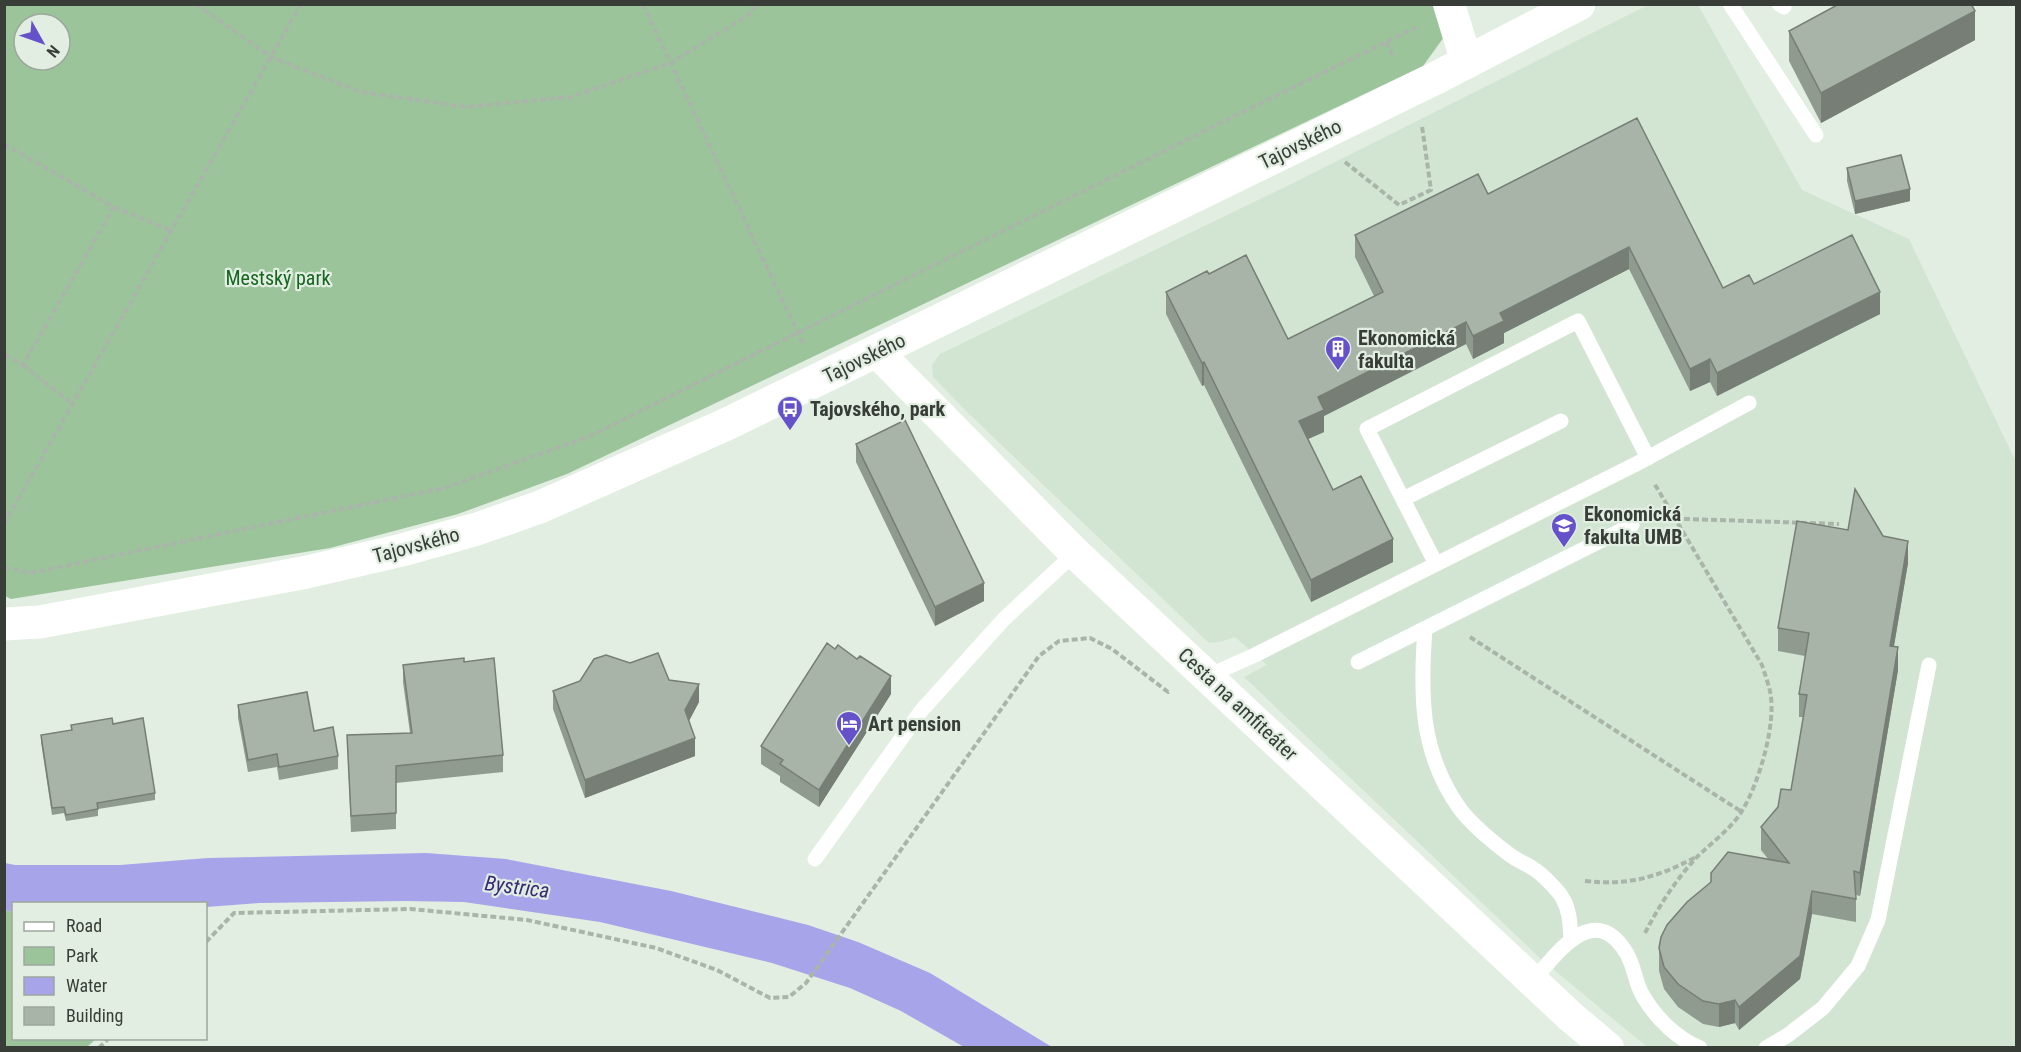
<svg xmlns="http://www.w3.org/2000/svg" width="2021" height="1052" font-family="'Roboto Condensed',sans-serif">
<rect width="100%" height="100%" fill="#e1eee1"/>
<path fill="#d2e5d2" d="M1648,5H1698L1802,190L1909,239L2016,462V1047H1647L1541,959L1244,677L1267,665L1235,637L1220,642L1209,643L966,411L933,377L932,365L940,354L1291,184Z"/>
<path fill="#9bc49b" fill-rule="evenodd" d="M5,5H1433L1444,37L1423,66L567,474L458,514L330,548L11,599L5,596ZM24,24H60V60H24Z
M5,910L13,912L14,1038L96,1039L87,1047L5,1048Z"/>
<path fill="#a7a4ea" d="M426,853L506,859L671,891L808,925L858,942L930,973L1052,1047H964L901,1011L850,988L772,963L600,922L464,902L405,901L259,903L206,907V904H14L13,912L5,910V863L15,865H120L208,858Z"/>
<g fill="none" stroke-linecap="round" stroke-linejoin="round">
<path stroke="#aab5aa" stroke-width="4" stroke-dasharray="6 3" stroke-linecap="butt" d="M196,4L271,57L361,92L466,107L571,97L670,63L747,16L758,4
M643,4L804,346
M1386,42L1394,58
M4,144L114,207L23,365L4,354
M1345,162L1399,205L1431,190L1422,126
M114,207L172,231
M23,365L73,404
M1657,518L1839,524
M4,524L301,4
M4,567L30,573L444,488L588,437L1281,93L1419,26
M1470,637L1742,812
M1585,881C1628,886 1658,877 1696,857
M1645,933C1659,906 1677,878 1697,857C1712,842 1731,829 1742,811C1759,783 1777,723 1770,691C1768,683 1765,674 1762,665L1654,483
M206,942L234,913L411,909L527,920L656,948L717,970L770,998L789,997L806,983L1039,656L1059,641L1090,638L1112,649L1168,692L1170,690
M99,1048L109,1038"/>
<path stroke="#fff" stroke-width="15" d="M1730,4L1816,135
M1779,4L1784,7
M1403,499L1561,421
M1436,564L1367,429L1578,321L1648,458
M1425,629C1420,695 1420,753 1460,809C1471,824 1495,844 1510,855C1518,861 1527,864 1534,869C1542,874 1559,891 1563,899C1570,911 1570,925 1571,939
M1358,662L1632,525
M1208,676L1255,655L1642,461L1749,403
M815,859L921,711L1004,619L1075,553
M1533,981C1557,953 1595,899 1627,954C1635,968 1635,983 1643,996C1656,1018 1676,1038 1700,1048
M1766,1048L1788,1035L1823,1008L1858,966L1878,920L1929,665"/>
<path stroke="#fff" stroke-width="32" d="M1449,4L1467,63
M877,352L1075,553L1571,1017L1608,1048"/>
<path stroke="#fff" stroke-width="33" d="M4,624L40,622L307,572L402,550L477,529L540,507L727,424L1434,79L1579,4"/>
</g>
<path fill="#909b90" d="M1789,31L1975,40L1821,123L1789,61Z
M1637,118L1723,288L1754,284L1880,314L1717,396L1710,382L1690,391L1629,269L1504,333V343L1473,359L1466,344L1324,416V432L1308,439L1333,490L1393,562L1311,602L1204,385L1202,386L1166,314V292L1209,274L1288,339L1374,296L1355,257V235L1488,194Z
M1847,168L1910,201L1855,214L1847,181Z
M856,444L984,601L935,626L856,462Z
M1883,536L1908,563L1894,646L1898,670L1860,896L1856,895V922L1812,914L1800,979L1739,1030L1735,1023L1719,1027L1703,1024L1678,1007L1664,989L1659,971V948L1769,860L1761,850V827L1791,790L1803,717H1799V694L1805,656L1778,651V628Z
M464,662L503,755V772L396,783V829L351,832L347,735L410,733L403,682V665Z
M630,663L669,680L699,702L689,721L695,756L585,798L553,709V691Z
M891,694L819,807L780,782V776L761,764V746Z
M238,705L314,731L338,756V769L279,780L277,767L248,772L238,718Z
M113,724L155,793V800L98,809V816L66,821L64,813L52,815L41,742V735L71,730V725Z
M4,836L6,843V856L4,855Z"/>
<path fill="#767e76" d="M1975,11V40L1821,123V93Z
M1910,189V201L1855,214V201Z
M1629,247V269L1504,333V343L1473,359V336L1500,313Z
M1880,292V314L1717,396V373Z
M1466,322V344L1324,416V432L1299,443V421L1318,397Z
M1710,359V382L1690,391V369Z
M1204,362V385L1202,386V363Z
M1393,539V562L1311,602V580Z
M1908,541V563L1890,669V646Z
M984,583V601L935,626V607Z
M1898,647V670L1860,896V873Z
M891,676V694L819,807V790Z
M699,684V702L685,728V710Z
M695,738V756L585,798V780Z
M1812,891V914L1800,979L1739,1030V1007Z
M1735,1000V1023L1719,1027V1004Z"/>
<path fill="#a8b4a8" stroke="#767e76" stroke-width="1.5" d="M1839,4H1971L1975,11L1821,93L1789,31Z
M1637,118L1723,288L1749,275L1754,284L1852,235L1880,292L1717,373L1710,359L1690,369L1629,247L1500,313L1504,321L1473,336L1466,322L1318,397L1324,410L1299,421L1333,490L1361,476L1393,539L1311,580L1204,362L1202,363L1166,292L1207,271L1209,274L1246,255L1288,339L1383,292L1355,235L1478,174L1488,194Z
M1901,155L1910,189L1855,201L1847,168Z
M905,420L984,583L935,607L856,444Z
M1855,489L1883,536L1908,541L1890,646L1898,647L1860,873L1854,871L1856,899L1812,891L1800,956L1739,1007L1735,1000L1719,1004L1703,1001L1678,984L1664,967L1659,948L1661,937L1667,925L1687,902L1711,882V873L1728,852L1789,863L1761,827L1778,807L1781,789L1791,790L1807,695L1799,694L1809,633L1778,628L1797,521L1848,530Z
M827,643L835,649L838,645L857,659L860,656L891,676L819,790L780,764L783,760L761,746Z
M658,653L669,680L699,684L685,710L695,738L585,780L553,691L580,681L594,659L606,655L630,663Z
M464,658V662L494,658L503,755L396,766V813L351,816L347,735L412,733L403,665Z
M307,692L314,731L333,727L338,756L279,767L277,754L248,760L238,705Z
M112,718L113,724L143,718L155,793L97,803L98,809L66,815L64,807L52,808L41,735L72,730L71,725Z"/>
<defs>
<symbol id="building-pin" viewBox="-11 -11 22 30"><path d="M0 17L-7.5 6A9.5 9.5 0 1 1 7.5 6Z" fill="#6551ca" stroke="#e1eee1"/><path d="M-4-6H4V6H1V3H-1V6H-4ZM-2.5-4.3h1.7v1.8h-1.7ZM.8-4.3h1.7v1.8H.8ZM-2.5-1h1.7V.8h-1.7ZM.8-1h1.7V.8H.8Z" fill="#fff"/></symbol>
<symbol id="bus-pin" viewBox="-11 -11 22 30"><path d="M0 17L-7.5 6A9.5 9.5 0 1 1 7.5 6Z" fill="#6551ca" stroke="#e1eee1"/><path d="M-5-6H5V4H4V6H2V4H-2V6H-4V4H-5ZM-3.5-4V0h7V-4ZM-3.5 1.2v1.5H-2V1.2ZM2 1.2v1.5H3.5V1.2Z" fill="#fff"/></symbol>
<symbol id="university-pin" viewBox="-11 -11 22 30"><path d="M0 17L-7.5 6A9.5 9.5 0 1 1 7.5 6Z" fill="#6551ca" stroke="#e1eee1"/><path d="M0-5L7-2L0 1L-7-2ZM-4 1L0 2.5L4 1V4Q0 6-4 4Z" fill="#fff"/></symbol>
<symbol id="hotel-pin" viewBox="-11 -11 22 30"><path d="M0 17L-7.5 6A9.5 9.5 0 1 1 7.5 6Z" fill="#6551ca" stroke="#e1eee1"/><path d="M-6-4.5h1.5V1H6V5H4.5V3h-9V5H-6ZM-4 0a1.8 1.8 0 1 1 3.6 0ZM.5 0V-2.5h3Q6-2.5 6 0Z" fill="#fff"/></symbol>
</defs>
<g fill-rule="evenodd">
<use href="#building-pin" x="1323" y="334" width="30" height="40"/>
<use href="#bus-pin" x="775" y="394" width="30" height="40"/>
<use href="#university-pin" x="1549" y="511" width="30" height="40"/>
<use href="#hotel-pin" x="834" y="709" width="30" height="40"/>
</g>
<g text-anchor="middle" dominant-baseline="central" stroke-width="4.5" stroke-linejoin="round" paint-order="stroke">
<g font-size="20" fill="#383d38" stroke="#e1eee1">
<text transform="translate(1300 144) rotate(-26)">Tajovského</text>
<text transform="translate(864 358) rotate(-26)">Tajovského</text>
<text transform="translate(416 545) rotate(-15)">Tajovského</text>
<text transform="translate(1238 704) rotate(43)">Cesta na amfiteáter</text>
</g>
<g font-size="20" fill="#166720" stroke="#e1eee1">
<text x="278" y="278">Mestský park</text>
</g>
<g font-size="20" font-weight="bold" fill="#383d38" stroke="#e1eee1" text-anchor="start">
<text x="1358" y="338">Ekonomická<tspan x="1358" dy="23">fakulta</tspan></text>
<text x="810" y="409">Tajovského, park</text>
<text x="1584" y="514">Ekonomická<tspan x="1584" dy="23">fakulta UMB</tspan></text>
<text x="868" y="724">Art pension</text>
</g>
<g font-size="21" font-style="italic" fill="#372878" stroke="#e1eee1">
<text transform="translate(517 887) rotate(7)">Bystrica</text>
</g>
</g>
<rect width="2021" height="1052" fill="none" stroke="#383d38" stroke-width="12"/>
<rect x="12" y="902" width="195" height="138" fill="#e1eee1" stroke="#9da79d" stroke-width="1.5"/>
<rect x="24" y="922" width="30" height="9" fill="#ffffff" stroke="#9da79d" stroke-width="1.5"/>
<text x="66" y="932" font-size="18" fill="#383d38">Road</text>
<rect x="24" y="947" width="30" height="18" fill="#9bc49b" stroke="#9da79d" stroke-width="1.5"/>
<text x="66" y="962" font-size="18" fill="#383d38">Park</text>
<rect x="24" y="977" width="30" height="18" fill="#a7a4ea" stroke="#9da79d" stroke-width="1.5"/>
<text x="66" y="992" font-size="18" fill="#383d38">Water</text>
<rect x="24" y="1007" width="30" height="18" fill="#a8b4a8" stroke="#9da79d" stroke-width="1.5"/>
<text x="66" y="1022" font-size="18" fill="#383d38">Building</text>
<g transform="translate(42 42) rotate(130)"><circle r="28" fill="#e1eee1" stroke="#9da79d" stroke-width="1.5"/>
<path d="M0-4.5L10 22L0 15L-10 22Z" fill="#6551ca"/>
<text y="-9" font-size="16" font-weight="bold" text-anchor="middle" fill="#383d38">N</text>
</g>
</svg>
